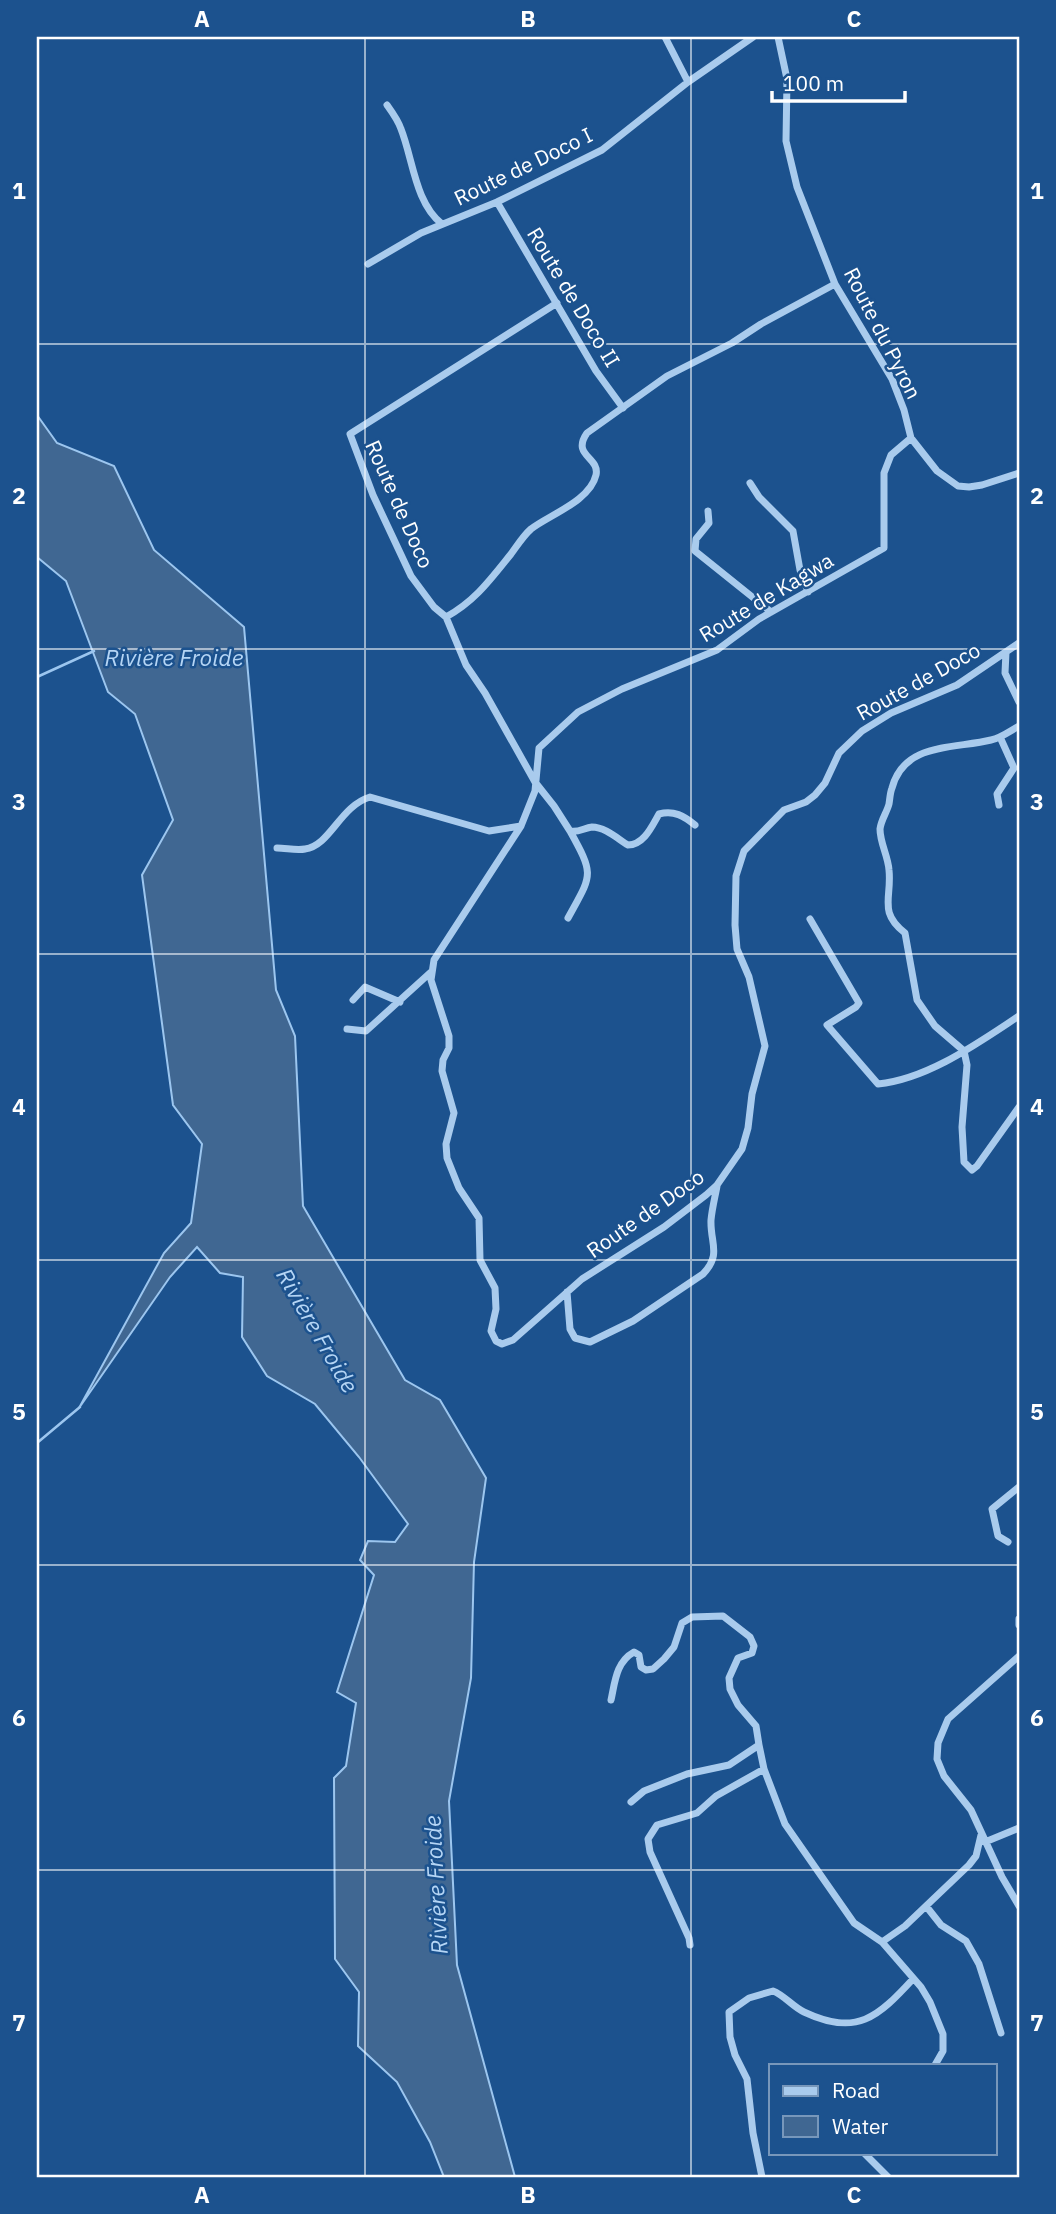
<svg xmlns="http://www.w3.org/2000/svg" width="1056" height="2214" font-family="'IBM Plex Sans',sans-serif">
<rect width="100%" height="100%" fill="#1c528e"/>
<path fill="#406792" stroke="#9cc6ef" stroke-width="2" d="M37,415L57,443L114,466L154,550L244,627L276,990L295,1036L303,1206L405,1380L440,1400L486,1478L474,1562L471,1678L449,1801L457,1965L515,2177H444L430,2142L397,2082L358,2046L359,1992L335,1959L334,1778L346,1766L356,1703L337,1692L374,1575L360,1560L368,1541L395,1542L408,1524L359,1457L315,1404L267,1376L242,1337L243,1277L220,1273L197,1247L170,1277L79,1408L164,1253L191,1223L202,1144L173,1105L142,875L173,820L135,714L108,692L66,581L37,557Z"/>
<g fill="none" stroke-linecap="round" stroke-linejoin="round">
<path stroke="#9cc6ef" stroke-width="2.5" d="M37,677L94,651
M37,1443L80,1407"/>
<path stroke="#a9cbed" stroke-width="7" d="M665,37L688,82
M778,37L787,79L786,141L797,187L835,284L892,379L904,410L911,438L937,471L958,486L969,487L982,485L1019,473
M387,105C392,112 398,120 401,129C413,159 415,203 442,224
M497,202L596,371L623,408
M368,264L421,233L497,202L602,150L688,82L753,37
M557,303L350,434L373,495L411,576L434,607L446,617L466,665L485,693L535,782L554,806L570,831C578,833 584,828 592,827C605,827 618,839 628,845C644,845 652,826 659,814C674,810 684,816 695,825
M750,483L759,497L793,531L800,570L808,592
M708,511L709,523L696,539L695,551L771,612
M446,617C475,601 490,580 511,554C517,546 523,536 531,529C549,515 590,501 596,475C600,457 571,456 587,433L667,376L732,343L761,324L835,284
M1006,652L1005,673L1019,702
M1019,726C1010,731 1001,738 991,740C955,749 904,742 892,788C890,793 890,798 889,804C887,812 881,820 880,829C880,843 888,856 889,870C892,898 878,912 905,933L917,1000L935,1026L964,1051L967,1065L962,1127L964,1162L972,1170L977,1166L1019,1107
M999,805L997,794L1014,768L1000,737
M521,826L434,960L431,980L449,1036V1048L443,1060L442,1071L454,1113L446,1144L447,1158L459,1188L479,1218L480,1260L495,1288L496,1309L491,1331L496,1341L502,1344L513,1340L582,1279L664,1227L706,1195L717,1185L742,1149L748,1128L752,1094L765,1046L749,977L737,949L735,925L736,876L744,851L784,810L806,802L815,795L825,783L839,753L862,731L891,713L957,685L1019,643
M277,848C286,848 297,851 305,849C330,846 340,806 370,797L489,831L521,826L535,791L539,748L578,712L622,689L717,650L759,619L884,548V473L891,455L911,438
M568,918C592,874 595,876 570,831
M810,919L859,1003L856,1007L827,1025L878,1084C928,1079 978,1043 1019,1016
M353,1000L365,987L400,1002
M347,1029L366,1031L431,972
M567,1292L570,1329L575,1338L590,1342L633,1321L703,1274C722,1254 710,1243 711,1220C712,1209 715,1197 717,1186
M1008,1542L998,1536L992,1509L1019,1487
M1019,1619V1625
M1019,1656L948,1719L938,1743L937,1759L944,1776L971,1810L1002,1877L1019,1906
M611,1700C615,1682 616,1662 634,1652L639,1655L641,1667L646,1670L653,1669L664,1659L674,1647L682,1623L692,1617L723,1616L750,1637L754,1646L752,1653L738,1658L729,1678L730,1689L738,1705L756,1726L759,1745
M631,1802L644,1791L687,1774L729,1765L759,1745L764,1769L785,1824L854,1923L882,1942L921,1987L930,2002L943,2034V2051L935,2065
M985,1842L1019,1828
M926,1906L941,1925L966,1941L979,1964L1001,2033
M882,1942L905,1926L969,1865L976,1856L981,1835
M690,1945L689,1938L650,1852L648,1839L657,1825L697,1813L716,1796L764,1769
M864,2153L888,2177
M762,2177L753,2133L747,2079L735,2055L730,2037L729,2012L749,1998L773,1991C784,1995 793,2007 804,2012C857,2037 878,2017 913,1979"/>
</g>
<path fill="none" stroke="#fff" stroke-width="2" stroke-opacity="0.55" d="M365,37V2177M691,37V2177M37,344H1019M37,649H1019M37,954H1019M37,1260H1019M37,1565H1019M37,1870H1019"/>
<g text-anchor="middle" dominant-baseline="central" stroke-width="5" stroke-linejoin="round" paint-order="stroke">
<g font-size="21" fill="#fff" stroke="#1c528e">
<text transform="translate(523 166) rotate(-26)">Route de Doco I</text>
<text transform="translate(574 297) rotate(59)">Route de Doco II</text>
<text transform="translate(883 333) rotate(63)">Route du Pyron</text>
<text transform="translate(400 504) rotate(66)">Route de Doco</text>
<text transform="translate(766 597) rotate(-31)">Route de Kagwa</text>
<text transform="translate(918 681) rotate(-29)">Route de Doco</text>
<text transform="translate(645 1213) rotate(-35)">Route de Doco</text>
</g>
<g font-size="23" font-style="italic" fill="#b5d5f5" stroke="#1c528e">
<text x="174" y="657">Rivière Froide</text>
<text transform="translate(318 1330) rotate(60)">Rivière Froide</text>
<text transform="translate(435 1885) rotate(-93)">Rivière Froide</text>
</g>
</g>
<rect width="1056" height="2214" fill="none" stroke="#1c528e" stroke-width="77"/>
<rect x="769" y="2064" width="228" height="91" fill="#1c528e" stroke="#7797bb" stroke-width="2"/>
<rect x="783" y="2086" width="35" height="10" fill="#a9cbed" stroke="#7797bb" stroke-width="2"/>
<text x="832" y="2098" font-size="21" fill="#ffffff">Road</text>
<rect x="783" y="2116" width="35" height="21" fill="#406792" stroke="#7797bb" stroke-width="2"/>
<text x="832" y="2134" font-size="21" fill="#ffffff">Water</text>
<path d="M772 91v10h133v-10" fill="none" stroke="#ffffff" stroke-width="3.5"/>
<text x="783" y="91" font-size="21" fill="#ffffff" stroke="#1c528e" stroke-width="5" paint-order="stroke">100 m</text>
<rect x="38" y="38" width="980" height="2138" fill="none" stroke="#fff" stroke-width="2.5"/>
<g font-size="23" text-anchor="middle" font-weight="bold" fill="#fff">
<text x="202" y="27">A</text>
<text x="528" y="27">B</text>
<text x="854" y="27">C</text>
<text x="19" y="199">1</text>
<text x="1037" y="199">1</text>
<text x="19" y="504">2</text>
<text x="1037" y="504">2</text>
<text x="19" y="810">3</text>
<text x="1037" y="810">3</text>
<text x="19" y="1115">4</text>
<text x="1037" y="1115">4</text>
<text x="19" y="1420">5</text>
<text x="1037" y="1420">5</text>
<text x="19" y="1726">6</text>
<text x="1037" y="1726">6</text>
<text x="19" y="2031">7</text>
<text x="1037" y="2031">7</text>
<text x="202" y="2203">A</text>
<text x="528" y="2203">B</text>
<text x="854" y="2203">C</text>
</g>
</svg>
